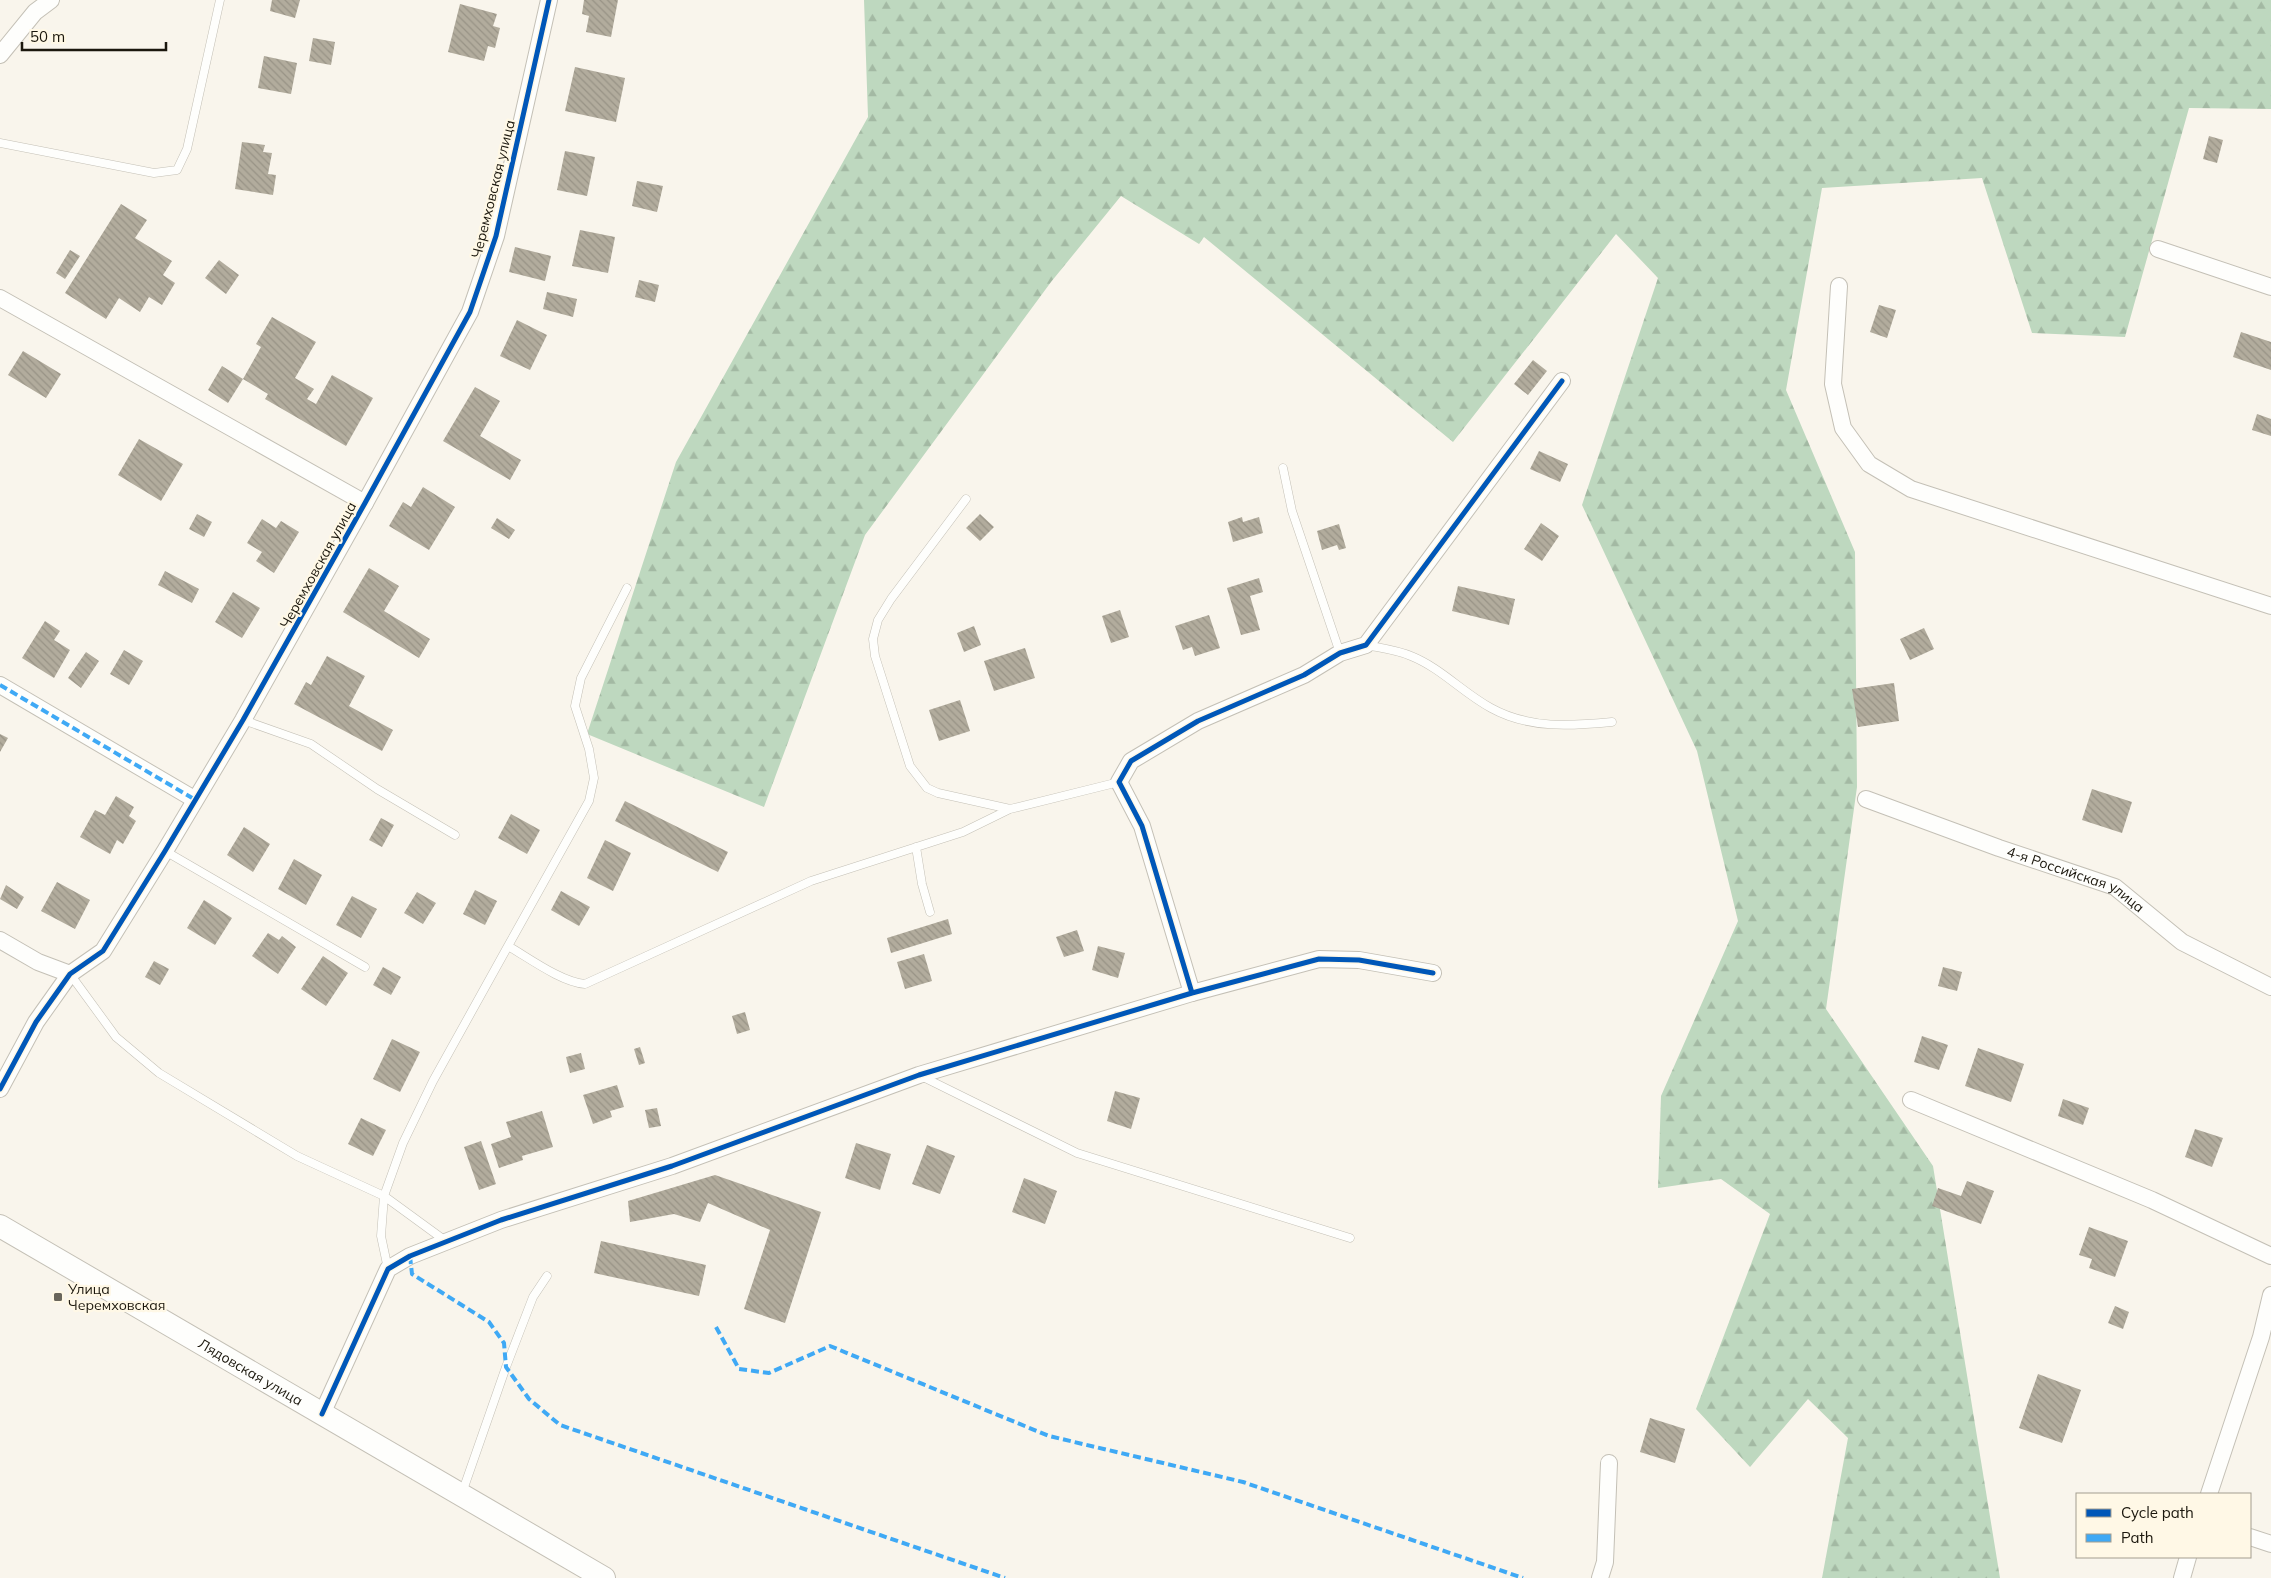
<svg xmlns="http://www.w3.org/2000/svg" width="2271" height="1578" font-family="Mulish,sans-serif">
<defs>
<pattern id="forest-firs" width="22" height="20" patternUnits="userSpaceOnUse" patternTransform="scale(1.25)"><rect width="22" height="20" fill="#bed8bf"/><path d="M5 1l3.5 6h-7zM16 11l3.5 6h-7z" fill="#a3b9a3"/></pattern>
<pattern id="building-back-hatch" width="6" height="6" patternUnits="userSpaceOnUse" patternTransform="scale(1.25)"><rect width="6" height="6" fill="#b2ac9d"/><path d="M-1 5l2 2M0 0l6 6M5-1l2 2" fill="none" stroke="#989386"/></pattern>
</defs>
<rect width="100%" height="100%" fill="#f9f5ec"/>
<path fill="url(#forest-firs)" d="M864,0H2271V109L2189,108L2125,337L2032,333L1982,178L1822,188L1786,390L1855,552L1857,787L1826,1009L1933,1166L2000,1578H1822L1848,1438L1808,1399L1750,1467L1696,1409L1770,1214L1721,1179L1658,1188L1661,1096L1738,921L1697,751L1582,505L1658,278L1616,234L1453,442L1204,237L1199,244L1121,196L1051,282L865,535L764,807L587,734L676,462L868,117Z"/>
<path fill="url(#building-back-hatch)" d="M272,0H300L295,18L270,11Z
M584,0H618L611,37L586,32L589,16L582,14Z
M460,4L497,14L493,26L500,28L495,48L488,46L484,61L448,52Z
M313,38L335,42L331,65L309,61Z
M264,56L297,63L291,94L258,88Z
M575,67L625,78L616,122L565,111Z
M2209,136L2223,140L2217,163L2203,159Z
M242,142L265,145L263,152L272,153L268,174L276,175L273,195L235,189Z
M565,151L595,157L587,196L557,190Z
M637,181L663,186L657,212L632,206Z
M121,204L147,220L135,238L172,261L163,275L175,283L162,305L149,297L140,312L119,298L106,319L65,293Z
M580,230L615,237L608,273L572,266Z
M515,247L551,256L545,281L509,272Z
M70,250L80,256L65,279L56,273Z
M219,260L239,275L226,294L205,278Z
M639,280L659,285L655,302L635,297Z
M547,292L577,299L573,317L543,309Z
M1879,305L1896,310L1887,338L1870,332Z
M272,317L316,342L295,378L314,389L307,399L316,404L332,375L373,398L346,446L265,399L268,394L243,379L261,347L256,344Z
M517,320L547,335L530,370L500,356Z
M2241,332L2271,342V370L2233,357Z
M23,351L61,374L46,398L8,375Z
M1533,360L1547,371L1528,395L1514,384Z
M222,366L243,379L228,403L208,390Z
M475,387L500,401L480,436L521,460L510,480L443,441Z
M2257,414L2271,419V436L2252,430Z
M139,439L183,464L161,501L118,475Z
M1539,451L1568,464L1560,482L1530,469Z
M423,487L455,507L429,550L389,526L403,502L411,507Z
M197,514L212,522L204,537L189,529Z
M980,514L994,527L980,541L966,528Z
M1242,517L1243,522L1259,517L1263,533L1233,542L1228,522Z
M497,518L515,530L509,539L491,528Z
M262,519L276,528L281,521L299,532L274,573L256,561L262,552L247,543Z
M1541,523L1559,536L1542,561L1524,549Z
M1339,524L1346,548L1339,550L1337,545L1322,550L1317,531Z
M369,568L399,586L384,611L430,639L419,658L343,612Z
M165,571L199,589L192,603L158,585Z
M1259,578L1263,592L1250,596L1260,630L1241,635L1227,588Z
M1458,586L1515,599L1509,625L1452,611Z
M233,592L260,608L242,638L215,622Z
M1120,610L1129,637L1111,643L1102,616Z
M1209,615L1220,648L1195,656L1192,647L1183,650L1175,626Z
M45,621L60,631L54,640L70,650L54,678L22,658Z
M974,626L981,645L964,652L957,633Z
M1924,628L1934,649L1910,660L1900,639Z
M1025,648L1035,678L994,691L984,661Z
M124,650L143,661L129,685L110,674Z
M86,652L99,661L81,688L68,678Z
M327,656L365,676L349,706L393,730L382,751L294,704L306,682L311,685Z
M1894,683L1899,721L1858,727L1852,689Z
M960,700L970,731L939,741L929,710Z
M0,734L8,738L0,752Z
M2092,789L2132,802L2122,833L2082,820Z
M116,796L134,807L129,816L136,821L123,844L117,840L110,854L80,837L95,810L105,815Z
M625,801L728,852L718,872L615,821Z
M511,814L540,830L527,854L498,838Z
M381,818L394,825L382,847L369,840Z
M244,827L270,844L253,872L227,855Z
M605,840L631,853L613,891L587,878Z
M294,859L322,875L306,905L278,889Z
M57,882L90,900L75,929L41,911Z
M6,885L24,897L17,909L0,899Z
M475,890L497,901L485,925L463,914Z
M561,891L590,907L579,926L551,910Z
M417,892L436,903L423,924L404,913Z
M352,896L377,909L361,938L336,925Z
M204,900L232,918L215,945L187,928Z
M948,919L952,934L891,953L887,938Z
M1077,930L1084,951L1064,957L1056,937Z
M268,933L279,940L282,936L296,947L278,974L252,956Z
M1098,946L1125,953L1118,978L1092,970Z
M924,954L932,981L905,989L897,962Z
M323,956L348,973L326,1006L301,989Z
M154,961L169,969L160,985L145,977Z
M383,967L401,977L391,995L373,985Z
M1943,967L1962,972L1957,991L1938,986Z
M745,1012L750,1030L737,1034L732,1016Z
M1922,1036L1948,1045L1939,1070L1914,1062Z
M392,1039L420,1052L400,1092L373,1079Z
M640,1047L645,1063L639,1065L634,1049Z
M1978,1048L2024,1064L2011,1102L1965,1086Z
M581,1053L585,1069L570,1073L566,1057Z
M617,1085L624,1107L610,1111L612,1117L593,1124L583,1095Z
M1115,1091L1140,1098L1131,1129L1107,1121Z
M2063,1099L2089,1108L2083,1125L2058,1116Z
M657,1108L661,1126L649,1128L645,1110Z
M542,1111L553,1147L522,1156L523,1160L499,1168L491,1144L511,1137L506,1122Z
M361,1118L386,1130L373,1156L348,1144Z
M2195,1129L2223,1138L2212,1167L2185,1157Z
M481,1141L496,1184L479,1190L464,1147Z
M856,1143L891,1154L880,1190L845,1178Z
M927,1145L955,1156L940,1194L912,1184Z
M715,1175L821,1212L785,1323L744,1309L770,1230L708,1203L700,1222L674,1214L630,1222L628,1201Z
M1024,1178L1057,1191L1045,1224L1012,1212Z
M1967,1181L1994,1191L1981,1224L1932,1206L1938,1188L1961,1196Z
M2089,1227L2128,1241L2115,1277L2089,1268L2092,1259L2079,1255Z
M601,1241L706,1265L699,1296L594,1273Z
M2115,1306L2129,1312L2123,1329L2108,1323Z
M2038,1374L2081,1390L2062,1443L2019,1428Z
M1650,1418L1685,1429L1675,1463L1640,1452Z"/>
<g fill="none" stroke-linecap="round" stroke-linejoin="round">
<defs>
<path id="lane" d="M0,143L154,173L177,170L187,149L220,0
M1283,468L1292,511L1340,653
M966,499L891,599L878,620L873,639L875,656L910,766L927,788L938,793L1010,809L1119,782
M1366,645C1380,648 1397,650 1411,656C1441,668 1463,693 1491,708C1529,729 1571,726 1612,722
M243,720L311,744L377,789L455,835
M916,847L922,884L930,912
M165,851L365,967
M508,946L589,801L594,778L589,749L575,706L581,678L627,588
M70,974L116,1037L159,1073L297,1156L384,1196L447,1242
M921,1076L1077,1153L1350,1238
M388,1269L381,1236L384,1196L403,1143L433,1081L508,946C529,958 561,982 585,984L811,881L963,832L1010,809
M462,1493L506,1367L533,1297L547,1276"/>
<g id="street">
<path d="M0,55L35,12L51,0"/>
<path d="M2158,249L2271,287"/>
<path d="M1839,286L1833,384L1843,428L1869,464L1911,489L2271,606"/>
<path d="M0,298L365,503"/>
<path d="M0,685L194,799"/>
<path id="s1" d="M1866,799L1999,848L2115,887L2182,942L2271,987"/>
<path d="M0,940L38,962L70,974"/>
<path d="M1192,993L1142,826L1119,782L1131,761L1198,721L1304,675L1340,653L1366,645L1562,381"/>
<path d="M0,1089L36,1022L70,974L103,951L165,851L243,720L365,503L470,312L496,236L549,0"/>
<path d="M1911,1100L2152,1200L2271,1256"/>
<path d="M322,1414L388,1269L410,1256L501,1220L672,1166L919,1075L1192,993L1319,959L1359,960L1433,973"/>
<path d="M2209,1494L2261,1337L2271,1295"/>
<path d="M2250,1537L2271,1544"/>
<path d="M1600,1578L1605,1562L1609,1463"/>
<path d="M2182,1578L2188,1557"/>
</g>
<g id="secondary">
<path id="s2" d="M0,1226L604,1578"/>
</g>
</defs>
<use href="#lane" stroke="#c4c0b6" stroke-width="9"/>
<use href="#street" stroke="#c4c0b6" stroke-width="18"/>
<use href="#secondary" stroke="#c4c0b6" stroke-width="24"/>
<use href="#lane" stroke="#fefefc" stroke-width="8"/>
<use href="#street" stroke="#fefefc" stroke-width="16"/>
<use href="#secondary" stroke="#fefefc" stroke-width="22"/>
<path stroke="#3fa9f5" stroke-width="4" stroke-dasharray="8 4" stroke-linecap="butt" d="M0,685L194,799
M410,1256L412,1274L489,1322L504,1343L506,1367L529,1399L560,1425L1005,1578
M716,1327L739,1369L769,1373L830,1346L1049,1436L1243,1482L1523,1578"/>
<defs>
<path id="cycleway" d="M1192,993L1142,826L1119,782L1131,761L1198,721L1304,675L1340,653L1366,645L1562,381
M0,1089L36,1022L70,974L103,951L165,851L243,720L365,503L470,312L496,236L549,0
M322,1414L388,1269L410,1256L501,1220L672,1166L919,1075L1192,993L1319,959L1359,960L1433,973"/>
</defs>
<use href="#cycleway" stroke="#fff8e6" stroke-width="8"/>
<use href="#cycleway" stroke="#0057b8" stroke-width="5"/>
</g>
<rect fill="#69655b" stroke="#fff8e6" stroke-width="2" x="53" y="1292" width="10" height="10" rx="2.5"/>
<g text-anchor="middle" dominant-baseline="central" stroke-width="4.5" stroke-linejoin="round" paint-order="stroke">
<g font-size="14" fill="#1b170d" stroke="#fff8e6">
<text transform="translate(493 189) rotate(-76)">Черемховская улица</text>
<text transform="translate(318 565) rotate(-61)">Черемховская улица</text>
<text stroke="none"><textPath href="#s1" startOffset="225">4-я Российская улица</textPath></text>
<text stroke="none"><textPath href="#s2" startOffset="290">Лядовская улица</textPath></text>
</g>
<g font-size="14" fill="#1b170d" stroke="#fff8e6" text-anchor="start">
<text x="68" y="1289">Улица<tspan x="68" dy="16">Черемховская</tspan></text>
</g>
</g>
<rect x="2076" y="1493" width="175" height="65" fill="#fff8e6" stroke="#a49e8f"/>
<rect x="2086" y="1509" width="25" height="8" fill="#0057b8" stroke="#a49e8f"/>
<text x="2121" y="1518" font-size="15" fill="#1b170d">Cycle path</text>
<rect x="2086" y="1534" width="25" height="8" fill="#3fa9f5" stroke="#a49e8f"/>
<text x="2121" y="1543" font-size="15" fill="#1b170d">Path</text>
<path d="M22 42v8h144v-8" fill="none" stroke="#1b170d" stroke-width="2.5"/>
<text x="30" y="42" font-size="15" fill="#1b170d" stroke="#fff8e6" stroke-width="4" paint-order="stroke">50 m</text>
</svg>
